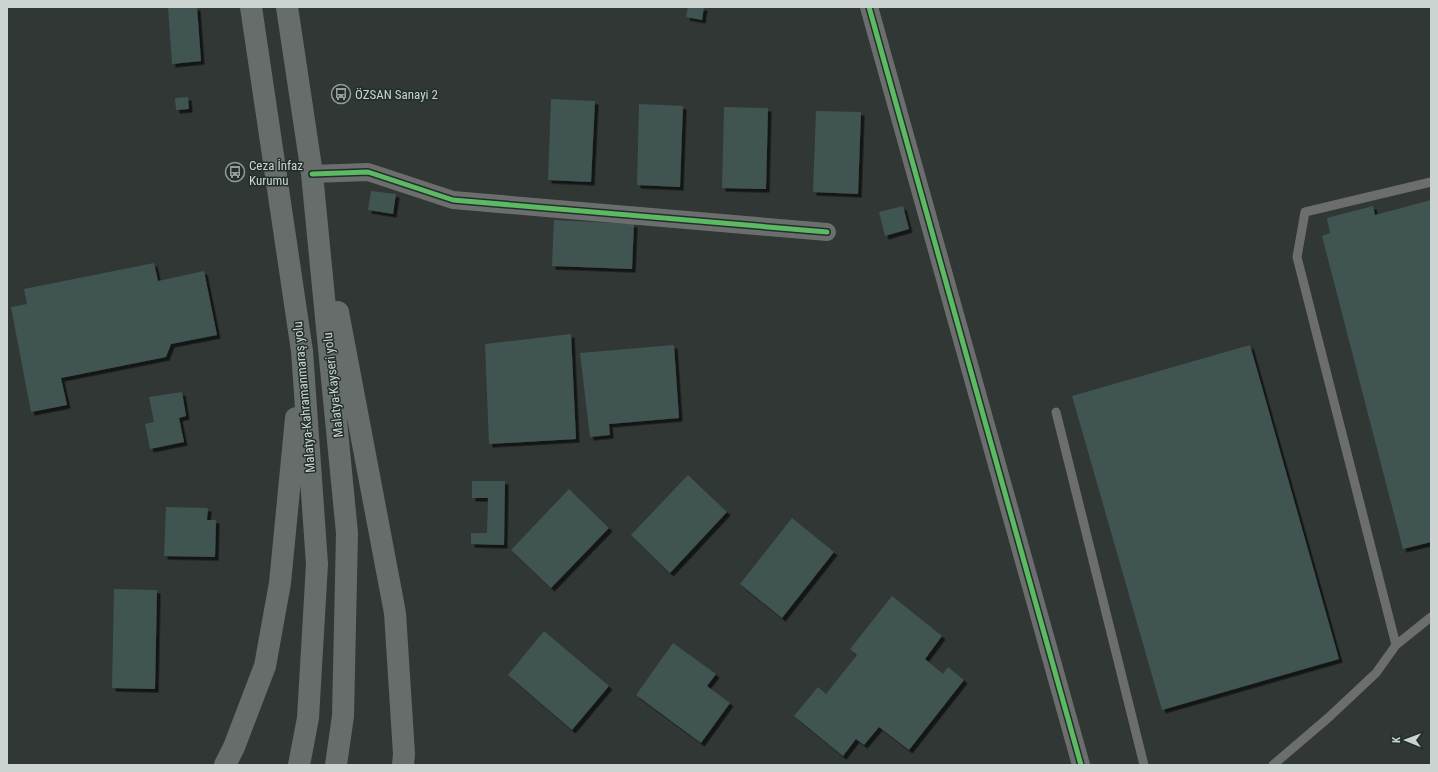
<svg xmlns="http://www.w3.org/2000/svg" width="1438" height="772" font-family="'Roboto Condensed',sans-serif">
<defs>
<filter id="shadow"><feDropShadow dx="3.5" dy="3.5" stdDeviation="0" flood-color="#0009"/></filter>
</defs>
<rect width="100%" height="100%" fill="#303735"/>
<path fill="#415451" filter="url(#shadow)" d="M168,7H197L201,61L172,64Z
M688,7H704L702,20L686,17Z
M188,97L189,109L176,110L175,98Z
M551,99L595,101L591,182L548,180Z
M639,104L683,106L680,187L637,185Z
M724,107L768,108L766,189L722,188Z
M816,111L861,112L858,194L813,192Z
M371,191L396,194L393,214L368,210Z
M1431,200V542L1403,549L1322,236L1330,233L1327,218L1373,206L1375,215Z
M903,206L909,229L885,236L879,212Z
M554,220L634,224L632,269L552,266Z
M154,263L158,281L204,271L217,335L171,344L166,357L61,378L67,405L31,412L11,307L27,304L24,289Z
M571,334L576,439L489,444L485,344Z
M674,345L679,418L609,424L610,435L590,437L580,353Z
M1250,345L1339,659L1162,710L1072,396Z
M182,392L186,416L179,418L184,442L150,449L145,424L154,422L149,397Z
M688,475L727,512L670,573L631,535Z
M472,481H505L504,545L471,544V533H487L488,498H472Z
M569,489L609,528L551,588L511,550Z
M166,507L208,508L207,520H216L215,557L164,556Z
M792,518L834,552L782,618L740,584Z
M114,589L157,590L155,689L112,688Z
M892,596L942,636L925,659L943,674L948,667L964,680L909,750L879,727L864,745L856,739L843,756L794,716L818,687L826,694L857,655L850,649Z
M544,631L609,686L572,730L508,675Z
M673,643L716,674L707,686L730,703L701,743L636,695Z"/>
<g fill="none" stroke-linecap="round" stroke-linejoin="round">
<path stroke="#6c6e6d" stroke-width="9" d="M1056,412L1144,765
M1396,645L1297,257L1305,212L1431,182
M1273,765L1328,718L1376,673L1396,645L1431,617"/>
<path stroke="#6c6e6d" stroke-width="18" d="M869,7L1081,765
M312,174L368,172L453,200L827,232"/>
<path stroke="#676d6b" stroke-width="22" d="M251,7L302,351L317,564L308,718L299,765
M287,7L312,174L347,533L343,716L336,765
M338,312L395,613L404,754L403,765
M225,765L234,747L265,666L280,583L296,418"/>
<defs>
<path id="cycleway" d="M869,7L1081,765
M312,174L368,172L453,200L827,232"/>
</defs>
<use href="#cycleway" stroke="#232f2c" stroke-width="8"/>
<use href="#cycleway" stroke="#5cba63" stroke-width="5"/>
</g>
<defs>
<symbol id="bus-ring" viewBox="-11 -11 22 22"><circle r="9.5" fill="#232f2c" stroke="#959d9a" stroke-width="1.5"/><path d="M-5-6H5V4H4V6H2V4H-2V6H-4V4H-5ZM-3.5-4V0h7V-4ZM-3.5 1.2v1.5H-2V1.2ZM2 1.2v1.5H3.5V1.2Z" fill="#959d9a"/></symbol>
</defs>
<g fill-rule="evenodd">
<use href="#bus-ring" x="330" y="83" width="22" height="22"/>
<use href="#bus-ring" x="224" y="161" width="22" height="22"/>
</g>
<g text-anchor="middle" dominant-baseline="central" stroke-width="3" stroke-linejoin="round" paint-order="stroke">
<g font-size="13" fill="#ccd4d1" stroke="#232f2c" text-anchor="start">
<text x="355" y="94">ÖZSAN Sanayi 2</text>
<text x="249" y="165">Ceza İnfaz<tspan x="249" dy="15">Kurumu</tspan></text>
</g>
<g font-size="13" fill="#ccd4d1" stroke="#232f2c">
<text transform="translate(333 385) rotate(-96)">Malatya-Kayseri yolu</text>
<text transform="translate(304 397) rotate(-95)">Malatya-Kahramanmaraş yolu</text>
</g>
</g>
<rect width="1438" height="772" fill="none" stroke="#ccd4d1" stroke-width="16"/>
<g transform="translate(1406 740) rotate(271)" stroke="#232f2c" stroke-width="3" paint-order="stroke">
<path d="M0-3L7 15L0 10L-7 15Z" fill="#ccd4d1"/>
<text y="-6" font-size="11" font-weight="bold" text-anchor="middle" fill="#ccd4d1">K</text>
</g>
</svg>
